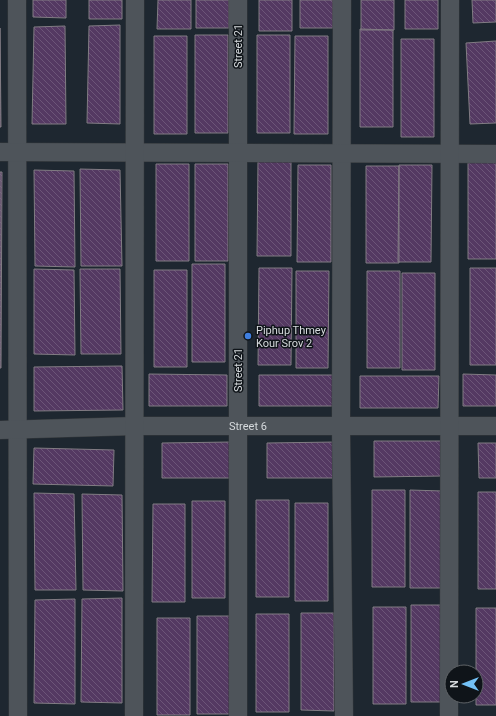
<svg xmlns="http://www.w3.org/2000/svg" width="496" height="716" font-family="Roboto,sans-serif">
<defs>
<pattern id="building-back-hatch" width="6" height="6" patternUnits="userSpaceOnUse"><rect width="6" height="6" fill="#543962"/><path d="M-1 5l2 2M0 0l6 6M5-1l2 2" fill="none" stroke="#6c5578"/></pattern>
</defs>
<rect width="100%" height="100%" fill="#181d22"/>
<path fill="#1e2730" fill-rule="evenodd" d="M0,0H496V716H0ZM452,672H476V696H452Z"/>
<path fill="url(#building-back-hatch)" stroke="#817c83" d="M33,0H66V18L33,17Z
M89,0H122V19H89Z
M158,0H191V29H157Z
M196,0H229V28H196Z
M259,0H292V31H259Z
M300,0H333V28H300Z
M361,0H394V30H361Z
M405,0H438V29H405Z
M472,0H496V22L473,23Z
M120,25V124L87,123L89,26Z
M65,26L66,124H32L34,27Z
M0,28L1,127H0Z
M360,29L393,30V127H360Z
M195,35H228V133H195Z
M257,35H290V133H257Z
M154,36H187V134H154Z
M295,36H328V134H294Z
M401,39H434V137H401Z
M496,41V123L470,124L466,43Z
M258,159H291V256H257Z
M468,162H496V259H468Z
M156,164H189V261H156Z
M195,164H228V261H195Z
M298,165H331V262H297Z
M399,165H432L431,262H398Z
M366,166H399V263H366Z
M80,169L120,170L122,266H81Z
M34,170L74,171L75,267L35,266Z
M0,172H2L1,368H0Z
M192,264H225V362H192Z
M259,268H292L291,365H258Z
M470,268H496V365H470Z
M34,269L74,270L75,355L34,354Z
M80,269H120L121,354H81Z
M154,270H187V367H154Z
M296,271H329L328,368H296Z
M367,271H400V368H367Z
M402,273H435V370H402Z
M122,366L123,410L34,411V367Z
M149,374L227,375V406H149Z
M463,374L496,375V406H463Z
M259,375H337V406H259Z
M360,376H439L438,408H360Z
M374,441H443V476L374,477Z
M231,442V478H162V443Z
M336,442V478H267V443Z
M478,443H496V478H479Z
M34,448L114,450L113,486L33,484Z
M372,490H405V587H372Z
M410,490L443,491V588H410Z
M478,492H496V589H478Z
M34,493L74,494L76,590H35Z
M82,494L122,495L123,591L83,590Z
M256,500H289V597H256Z
M192,501H225V598H192Z
M295,503H328V601H295Z
M153,504H185V602H152Z
M122,598V703L81,702L82,599Z
M75,599V704L34,703L35,600Z
M411,605H445L444,702H411Z
M373,607H406V704H373Z
M476,608H496V705H476Z
M301,613H334V711L301,710Z
M256,614H289V712H256Z
M197,616H230V714H197Z
M157,618H190V715H157Z"/>
<g fill="none" stroke-linecap="round" stroke-linejoin="round">
<defs>
<g id="minor">
<path d="M17,0L18,716"/>
<path d="M238,0V716"/>
<path d="M342,0L341,427L344,716"/>
<path d="M0,152L496,154"/>
<path id="s1" d="M0,430L135,426H496"/>
<path d="M134,716L135,0"/>
<path d="M449,716L450,0"/>
</g>
</defs>
<use href="#minor" stroke="#363a3d" stroke-width="19"/>
<use href="#minor" stroke="#4e545a" stroke-width="18"/>
</g>
<circle fill="#3f7fe0" stroke="#0f1419" stroke-width="1.5" cx="248" cy="336" r="4"/>
<g text-anchor="middle" dominant-baseline="central" stroke-width="3" stroke-linejoin="round" paint-order="stroke">
<g font-size="11" fill="#d6dadd" stroke="#0f1419">
<text transform="translate(238 46) rotate(-90)">Street 21</text>
<text transform="translate(238 370) rotate(-90)">Street 21</text>
<text stroke="none"><textPath href="#s1" startOffset="248">Street 6</textPath></text>
</g>
<g font-size="11" fill="#d6dadd" stroke="#0f1419" text-anchor="start">
<text x="256" y="330">Piphup Thmey<tspan x="256" dy="13">Kour Srov 2</tspan></text>
</g>
</g>
<g transform="translate(464 684) rotate(270)"><circle r="19" fill="#0f1419" stroke="#5f6367"/>
<path d="M0-3L7 15L0 10L-7 15Z" fill="#73c1f6"/>
<text y="-6" font-size="11" font-weight="bold" text-anchor="middle" fill="#d6dadd">N</text>
</g>
</svg>
